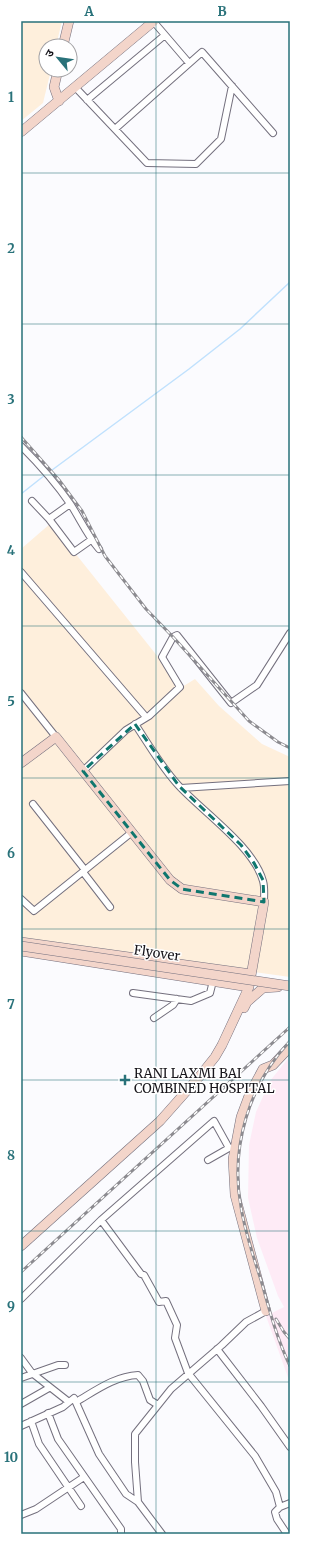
<svg xmlns="http://www.w3.org/2000/svg" width="311" height="1555" font-family="Merriweather,'Noto Sans Devanagari',serif">
<rect width="100%" height="100%" fill="#fbfbfe"/>
<path fill="#feebf6" d="M290,1056V1383L266,1316L284,1307L278,1296L257,1238L248,1198L249,1145L256,1112L270,1081Z"/>
<path fill="#feefdc" d="M21,21H62L56,46H46V70H51L43,103L21,121Z
M51,523L182,687L195,679L219,706L262,744L290,757V977L21,939V549Z"/>
<g fill="none" stroke-linecap="round" stroke-linejoin="round">
<path stroke="#c0e1fd" stroke-width="1.5" d="M48,473L189,369L240,329L290,282
M21,494L45,475"/>
<defs>
<path id="street" d="M153,21L189,63
M75,87L147,163L196,164L221,139L232,86
M87,100L165,35
M115,129L202,52L273,133
M21,446C39,464 56,483 71,505C80,519 87,535 99,549
M32,501L49,519L74,552L91,540
M49,519L70,504
M21,572L146,717
M21,693L56,737
M135,724C149,745 162,768 179,786C203,812 254,847 263,881C265,888 264,895 264,902
M83,771L126,730L149,716L180,687L162,657L173,637L177,635L231,703L257,685L290,633
M181,788L290,781
M33,804L85,870
M83,872L110,907
M21,899L34,911L131,833
M133,993L191,1001L210,993L213,981
M154,1018L173,1005L177,999
M208,1160L229,1148L214,1121L101,1220L141,1274L144,1275L159,1302L166,1301L177,1325L175,1338L188,1373L255,1456L276,1492L280,1507
M21,1299L101,1220
M217,1349L261,1406L290,1447
M21,1358L32,1373L69,1402
M21,1378L58,1365H65
M76,1402C95,1391 115,1376 138,1375L143,1381L150,1400L158,1405
M21,1404L49,1388
M48,1413L58,1439L121,1529V1534
M31,1421L39,1444L81,1506
M21,1426L63,1407L74,1398L99,1454L126,1494L138,1502L135,1462V1434L171,1389L222,1345L246,1322L266,1311
M138,1502L162,1534
M21,1515L36,1509L84,1477
M287,1534L277,1519L275,1512L280,1507L290,1503"/>
<path id="secondary" d="M63,46L69,21
M58,70L54,87L59,101
M21,132L154,21
M21,763L56,737L170,880L182,889L264,902L249,987L222,1045L215,1057L199,1077L160,1121L21,1246
M21,942L251,974
M21,951L249,987
M244,1008L247,1002L263,988L278,987
M266,1311L235,1195L233,1159L241,1117L250,1093L263,1069L273,1065L290,1047"/>
</defs>
<use href="#street" stroke="#74707e" stroke-width="8"/>
<use href="#secondary" stroke="#74707e" stroke-width="10"/>
<use href="#street" stroke="#fff" stroke-width="6"/>
<use href="#secondary" stroke="#f3d5ca" stroke-width="9"/>
<defs>
<path id="rail" d="M21,437L59,480L82,511L105,556L146,609L173,637L249,721L278,742L290,748
M290,1041C249,1084 230,1148 241,1207C245,1232 253,1256 261,1280C269,1309 277,1339 290,1366
M21,1272L290,1027
M276,1319L284,1332L290,1339"/>
</defs>
<use href="#rail" stroke="#8c8b90" stroke-width="3"/>
<use href="#rail" stroke="#fff" stroke-width="1.5" stroke-dasharray="4.5" stroke-linecap="butt"/>
<defs>
<path id="secondary-bridge" d="M21,946L290,986"/>
</defs>
<use href="#secondary-bridge" stroke="#74707e" stroke-width="10" stroke-linecap="butt"/>
<use href="#secondary-bridge" stroke="#f3d5ca" stroke-width="9"/>
</g>
<path fill="none" stroke="#0f766e" stroke-width="3" stroke-dasharray="8 5" stroke-linejoin="round" d="M135,724L179,786L241,845L254,863L263,880L264,902L182,889L170,880L83,771Z"/>
<path fill="none" stroke="#29727a" stroke-width="1" stroke-opacity="0.55" d="M156,21V1534M21,173H290M21,324H290M21,475H290M21,626H290M21,778H290M21,929H290M21,1080H290M21,1231H290M21,1382H290"/>
<path fill="#29727a" stroke="#fff" stroke-width="1.5" d="M123 1074h4v4h4v4h-4v4h-4v-4h-4v-4h4z"/>
<g text-anchor="middle" dominant-baseline="central" stroke-width="3" stroke-linejoin="round" paint-order="stroke">
<g font-size="13" fill="#17151b" stroke="#fff">
<text transform="translate(157 953) rotate(8)">Flyover</text>
</g>
<g font-size="13" fill="#17151b" stroke="#fff" text-anchor="start">
<text x="134" y="1073">RANI LAXMI BAI<tspan x="134" dy="15">COMBINED HOSPITAL</tspan></text>
</g>
</g>
<rect width="311" height="1555" fill="none" stroke="#ffffff" stroke-width="44"/>
<g transform="translate(58 58) rotate(299)"><circle r="19" fill="#ffffff" stroke="#a2a1a4"/>
<path d="M0-3L7 15L0 10L-7 15Z" fill="#29727a"/>
<text y="-6" font-size="11" font-weight="bold" text-anchor="middle" fill="#17151b">उ</text>
</g>
<rect x="22" y="22" width="267" height="1511" fill="none" stroke="#29727a" stroke-width="1.5"/>
<g font-size="13" text-anchor="middle" font-weight="bold" fill="#29727a">
<text x="89" y="16">A</text>
<text x="222" y="16">B</text>
<text x="11" y="102">1</text>
<text x="11" y="253">2</text>
<text x="11" y="404">3</text>
<text x="11" y="555">4</text>
<text x="11" y="706">5</text>
<text x="11" y="858">6</text>
<text x="11" y="1009">7</text>
<text x="11" y="1160">8</text>
<text x="11" y="1311">9</text>
<text x="11" y="1462">10</text>
</g>
</svg>
